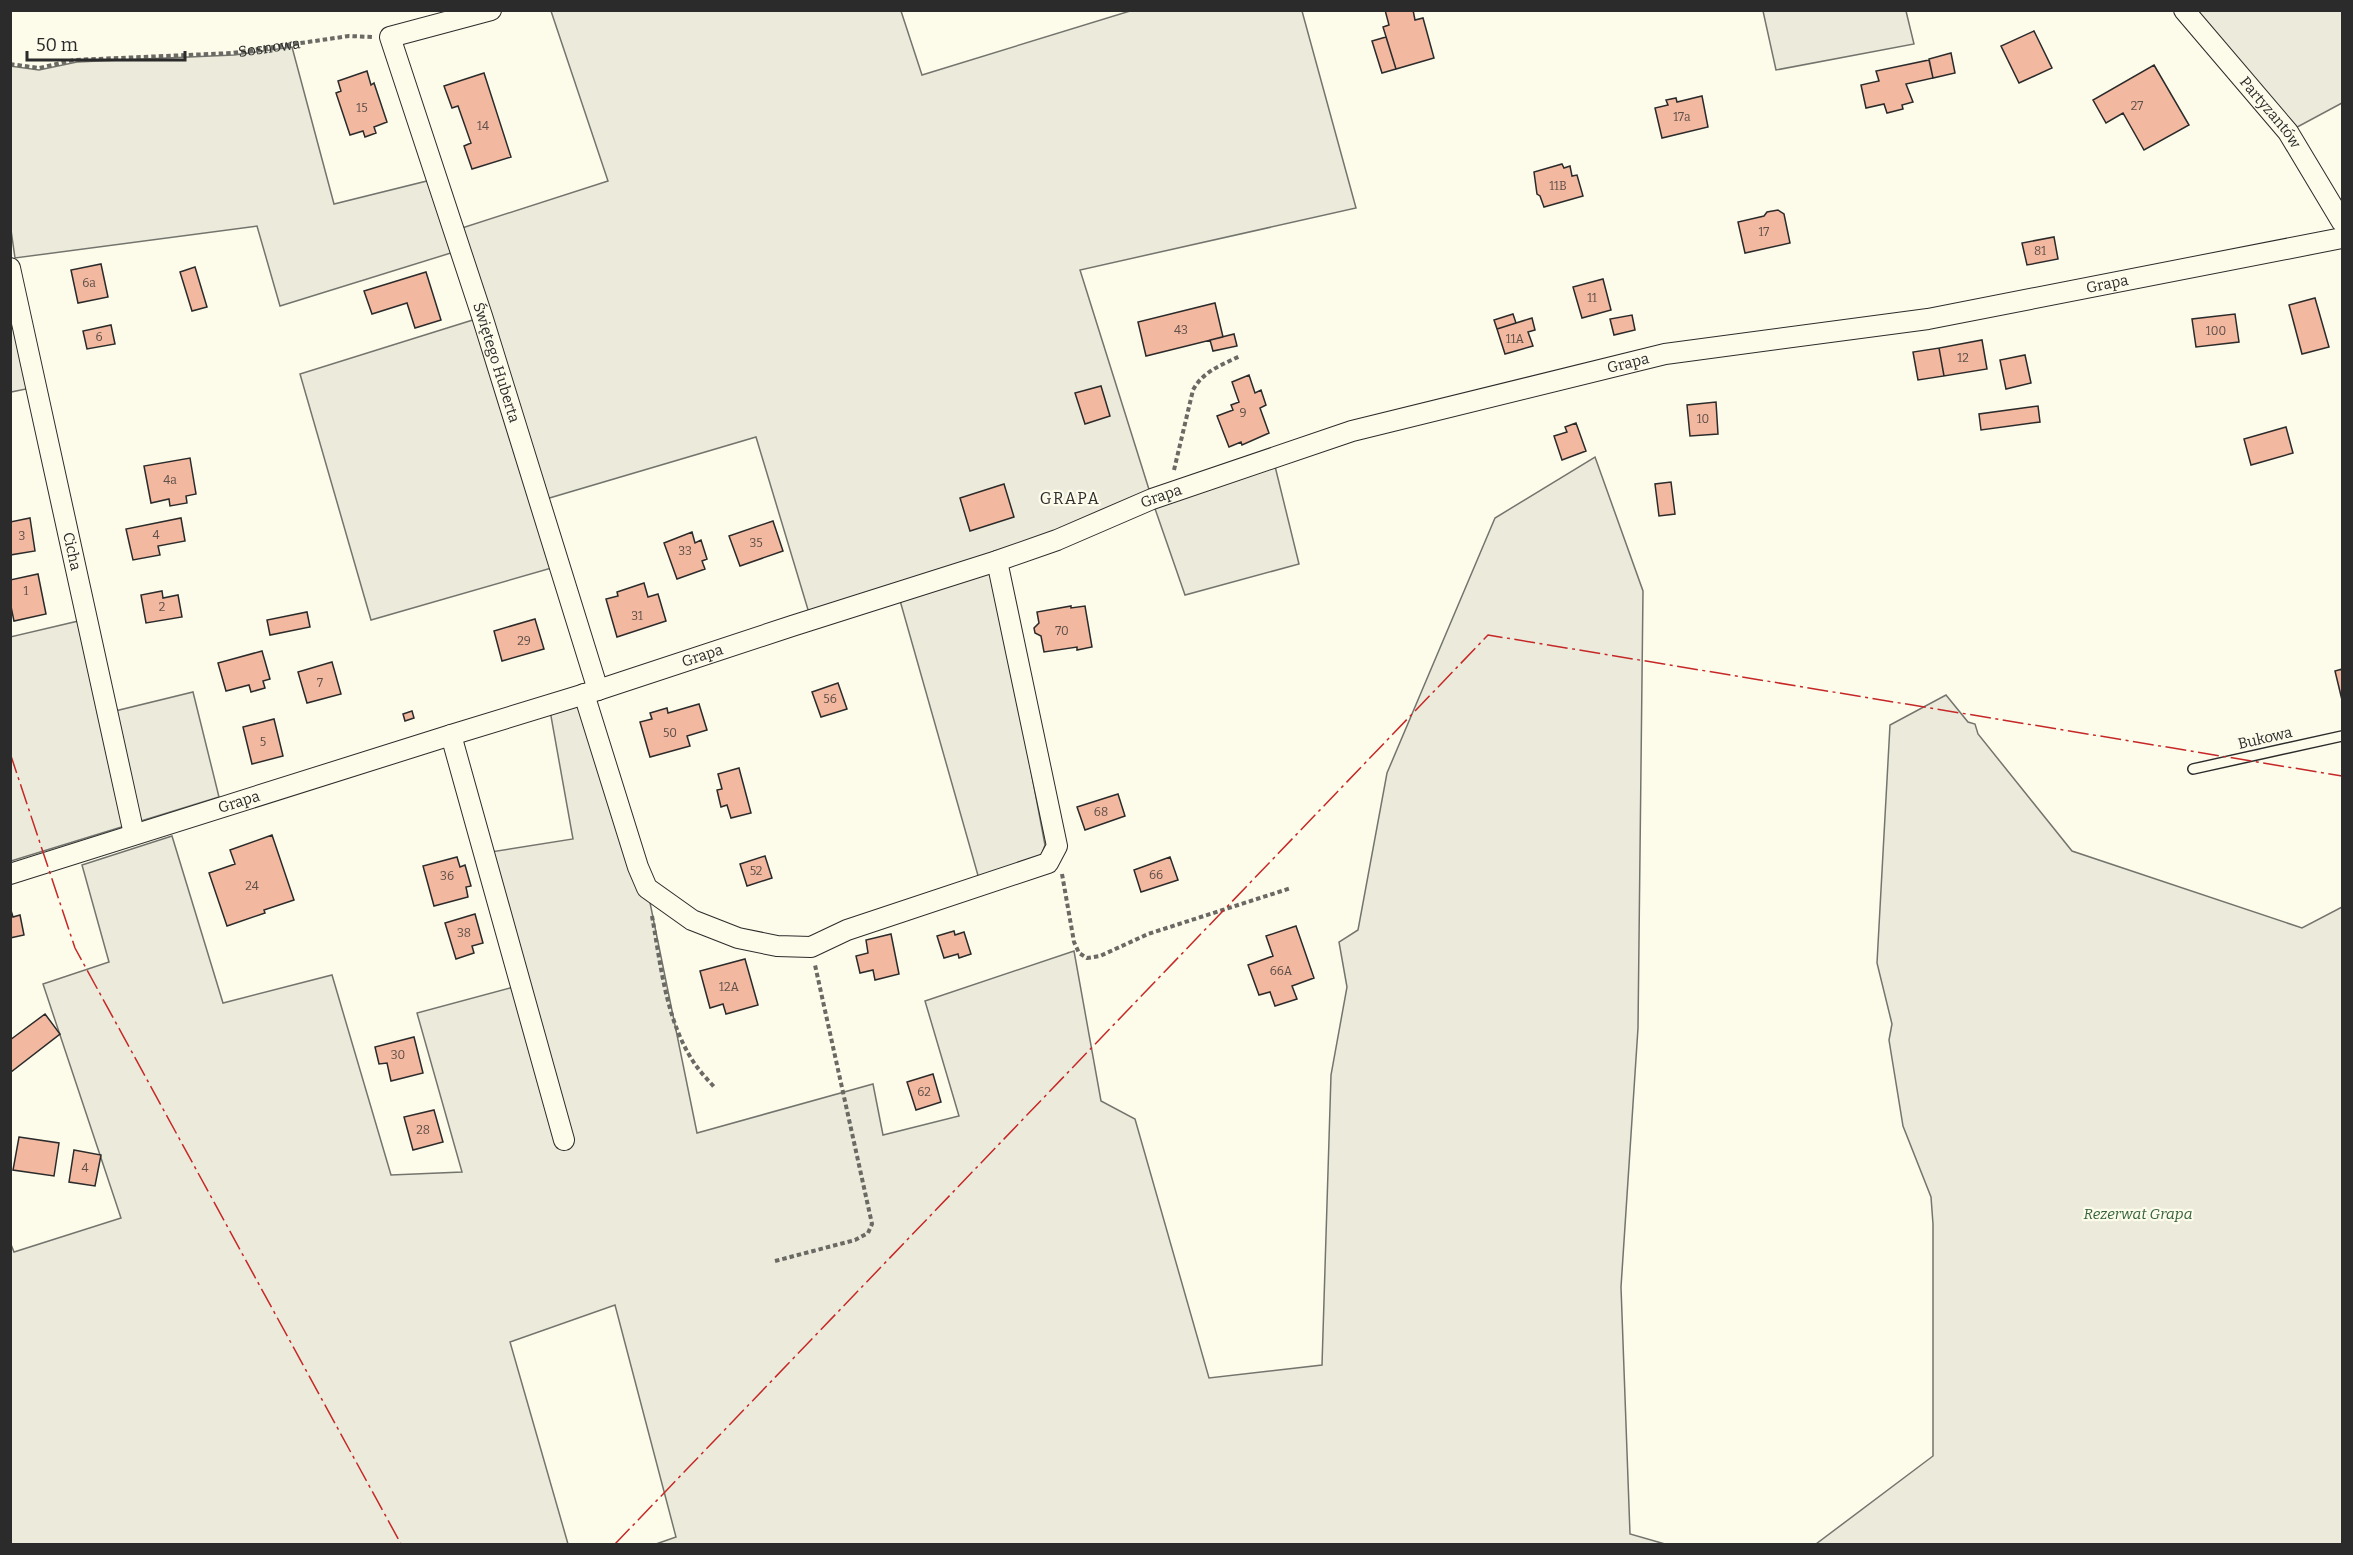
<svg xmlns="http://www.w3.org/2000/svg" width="2353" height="1555" font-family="Bitter,serif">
<rect width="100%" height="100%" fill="#fdfbea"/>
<path fill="#ecebdb" stroke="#74746e" stroke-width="1.5" d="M551,11H901L922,75L1130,11H1302L1356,208L1080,270L1152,499L1273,458L1299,564L1185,595L1152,500L1052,536L809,613L756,437L546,499L462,228L608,181Z
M1763,11H1906L1914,44L1776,70Z
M2191,11H2342V103L2288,132Z
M292,47L334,204L431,180L454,252L280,306L257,226L15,258L10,223V66L39,70L77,62L234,55Z
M10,291L36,387L11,392Z
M476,319L555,567L371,620L300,374Z
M1595,457L1643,591L1638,1028L1621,1287L1630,1534L1665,1544H656L676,1537L615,1305L510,1342L568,1544H11L10,1242L14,1252L121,1218L43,984L109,962L82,865L172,836L223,1003L332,975L391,1175L462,1172L417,1013L521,985L484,853L573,839L549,705L584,694L647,888L697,1133L873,1084L883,1135L959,1116L925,1001L1074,951L1101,1101L1135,1119L1209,1378L1322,1365L1331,1075L1347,987L1339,942L1358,930L1387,773L1495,518Z
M993,568L1045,845L1041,856L979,879L899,597Z
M87,619L115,711L193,692L219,797L11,861L10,637Z
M1946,695L1968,722L1975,724L1978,734L2072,851L2302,928L2342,907V1544H1816L1933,1456V1224L1931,1197L1903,1126L1889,1040L1892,1024L1877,963L1890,725Z"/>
<path fill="#f2b8a0" stroke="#2b2b2b" stroke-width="1.5" d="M1385,10H1413L1415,20L1423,18L1434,58L1396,69L1383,27L1389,25Z
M2034,31L2052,68L2019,83L2001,46Z
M1386,37L1396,69L1382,73L1372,41Z
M1951,53L1955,73L1933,78L1929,59Z
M1929,60L1933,78L1906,84L1913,102L1902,105L1903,109L1887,113L1884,104L1866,108L1861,85L1879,81L1876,71Z
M2154,65L2189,125L2144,150L2123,113L2106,123L2093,100Z
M367,71L371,85L374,83L387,122L374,127L376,133L365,137L363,131L350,135L336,93L341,91L338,81Z
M484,73L511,157L472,169L464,146L471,143L458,106L452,108L444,86Z
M1702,96L1708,127L1662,138L1655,108L1668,105L1666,100L1676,98L1677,102Z
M1562,164L1564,168L1570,166L1572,176L1577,175L1583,196L1544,207L1540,196L1537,194L1534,172Z
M1778,210L1784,214L1790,243L1745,253L1738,222L1764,216L1767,212Z
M2054,237L2058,259L2027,265L2022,243Z
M101,264L108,297L78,303L71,270Z
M195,267L207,307L192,311L180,272Z
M426,272L441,320L415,328L407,303L372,314L364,291Z
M1603,279L1611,310L1582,318L1573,287Z
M2315,298L2329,347L2302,354L2289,305Z
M1215,303L1223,337L1146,356L1138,322Z
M1513,314L1516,323L1497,329L1494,320Z
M2235,314L2239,342L2196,347L2192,319Z
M1632,315L1635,330L1614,335L1610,319Z
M1532,318L1535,330L1528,332L1533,346L1505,354L1497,329Z
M111,325L115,344L87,349L83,331Z
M1234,334L1237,346L1213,351L1210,340Z
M1982,340L1987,369L1944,376L1939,348Z
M1939,348L1944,376L1918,380L1913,352Z
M2025,355L2031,383L2006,389L2000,360Z
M1249,375L1255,393L1261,390L1266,405L1260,408L1269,433L1242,445L1241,442L1229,447L1217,416L1233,410L1231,405L1239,402L1232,382Z
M1101,386L1110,416L1085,424L1075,393Z
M1716,402L1718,434L1690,436L1687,405Z
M2038,406L2040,422L1981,430L1979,414Z
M1576,423L1586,451L1562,460L1554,436L1567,432L1565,427Z
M2286,427L2293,453L2251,465L2244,439Z
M190,458L196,494L186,496L187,503L170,506L169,499L151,503L144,466Z
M1671,482L1675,514L1659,516L1655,484Z
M1004,484L1014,517L970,531L960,498Z
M30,518L35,551L10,555V522Z
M181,518L185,541L158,546L160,555L133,560L126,529Z
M773,521L783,551L740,566L729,536Z
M692,532L695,543L701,540L707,559L702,561L705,569L677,579L664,543Z
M38,574L46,614L14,621L10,602V580Z
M644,583L648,597L658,594L666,621L617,637L606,599L618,596L617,592Z
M162,591L163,598L178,595L182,617L146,623L141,595Z
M1071,606V608L1085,606L1092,647L1077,650V647L1044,652L1041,636L1035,633L1034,628L1039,623L1037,612Z
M307,612L310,627L270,635L267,620Z
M535,619L544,649L502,661L494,631Z
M262,651L270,679L263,681L265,688L251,692L249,685L226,691L218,663Z
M332,662L341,694L307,703L298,672Z
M2342,669V700L2335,671Z
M838,683L847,709L821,717L812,692Z
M699,704L707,730L687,736L690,746L650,757L640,722L652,719L650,713L667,708L668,713Z
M412,711L414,718L405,721L403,714Z
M274,719L283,756L252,764L243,727Z
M739,768L751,813L731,818L727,805L721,807L717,790L722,789L718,774Z
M1118,794L1125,816L1085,830L1077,807Z
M272,835L294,900L264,910L265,913L227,926L209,873L235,864L230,850Z
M765,856L772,878L747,886L740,864Z
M457,857L460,867L465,865L471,886L466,887L468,897L434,906L423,866Z
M1170,857L1178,880L1141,892L1134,870Z
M10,907L13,917L20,915L24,935L10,938Z
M475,914L483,943L472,946L474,953L456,959L445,923Z
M1296,926L1314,978L1292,986L1297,999L1275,1006L1270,992L1259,995L1248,965L1273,956L1266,936Z
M954,931L955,935L964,932L971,954L959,958L958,954L944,958L937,936Z
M891,934L899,974L875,980L873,970L860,973L856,956L868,953L866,940Z
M745,959L758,1005L726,1014L723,1004L710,1008L700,971Z
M45,1014L60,1034L11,1072L10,1040Z
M414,1037L423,1073L391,1081L387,1063L379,1064L375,1047Z
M933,1074L941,1102L916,1110L907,1082Z
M434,1110L443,1142L413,1150L404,1117Z
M19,1137L59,1143L54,1176L13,1170Z
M74,1150L101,1155L95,1186L69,1182Z"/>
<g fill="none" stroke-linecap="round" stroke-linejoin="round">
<defs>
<path id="service" d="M2193,769L2342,736"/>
<g id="minor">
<path id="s2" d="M491,10L390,37L482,316L598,690"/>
<path id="s3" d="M2184,10L2288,132L2342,222"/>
<path id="s4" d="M10,268L134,834"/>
<path d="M584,694L638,867L647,888L692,920L738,938L777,946L811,947L847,930L1048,863L1057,846L997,561"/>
<path d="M451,735L564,1140"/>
<path id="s5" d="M10,874L451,735L598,690L792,626L997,561L1057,540L1152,499L1352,431L1665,354L1928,319L2342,238"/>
</g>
</defs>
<use href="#service" stroke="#2b2b2b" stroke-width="12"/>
<use href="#minor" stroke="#2b2b2b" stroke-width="22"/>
<g stroke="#6a6964" stroke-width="4" stroke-dasharray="4.5 3" stroke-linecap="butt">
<path id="s1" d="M10,64L39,68L74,60L232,53L349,36L372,37"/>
<path d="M1174,470L1193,390C1203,371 1222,365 1240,356"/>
<path d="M1062,874L1074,942L1079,953L1087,958L1100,956L1148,934L1291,888"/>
<path d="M652,916C661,966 666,1024 697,1067C702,1074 709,1081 715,1088"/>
<path d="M775,1261L855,1240L868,1233L872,1224L815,965"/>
</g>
<use href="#service" stroke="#fdfbea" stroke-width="9"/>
<use href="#minor" stroke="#fdfbea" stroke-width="20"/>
<path stroke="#c62828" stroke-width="1.5" stroke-dasharray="21 4.5 3 4.5" stroke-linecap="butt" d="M10,753L75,948L401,1544
M615,1544L1488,635L2342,776"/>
</g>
<g text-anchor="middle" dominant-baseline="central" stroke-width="4.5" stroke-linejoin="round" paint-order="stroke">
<g font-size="12" fill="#5d4e48">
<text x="2137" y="106">27</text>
<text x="362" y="108">15</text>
<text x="1682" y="117">17a</text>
<text x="483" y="126">14</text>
<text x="1558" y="186">11B</text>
<text x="1764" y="232">17</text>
<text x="2040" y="251">81</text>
<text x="89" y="283">6a</text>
<text x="1592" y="298">11</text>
<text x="1181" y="330">43</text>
<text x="2216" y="331">100</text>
<text x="99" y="337">6</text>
<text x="1515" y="339">11A</text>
<text x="1963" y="358">12</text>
<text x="1243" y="413">9</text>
<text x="1703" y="419">10</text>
<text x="170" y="480">4a</text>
<text x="156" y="535">4</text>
<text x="22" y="536">3</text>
<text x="756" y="543">35</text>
<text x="685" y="551">33</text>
<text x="26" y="591">1</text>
<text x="162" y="607">2</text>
<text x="637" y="616">31</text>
<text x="1062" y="631">70</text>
<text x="524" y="641">29</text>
<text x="320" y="683">7</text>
<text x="830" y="699">56</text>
<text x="670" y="733">50</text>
<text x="263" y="742">5</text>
<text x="1101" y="812">68</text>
<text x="756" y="871">52</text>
<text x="1156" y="875">66</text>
<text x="447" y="876">36</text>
<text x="252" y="886">24</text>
<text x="464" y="933">38</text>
<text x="1281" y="971">66A</text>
<text x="729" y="987">12A</text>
<text x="398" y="1055">30</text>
<text x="924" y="1092">62</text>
<text x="423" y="1130">28</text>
<text x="85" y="1168">4</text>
</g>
<g font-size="15" fill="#2b2b2b" stroke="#fdfbea">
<text stroke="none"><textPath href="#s1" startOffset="261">Sosnowa</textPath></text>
<text stroke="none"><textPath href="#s3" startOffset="134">Partyzantów</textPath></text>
<text stroke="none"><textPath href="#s5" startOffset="2184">Grapa</textPath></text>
<text stroke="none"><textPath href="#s2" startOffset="447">Świętego Huberta</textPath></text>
<text stroke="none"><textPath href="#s5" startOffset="1698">Grapa</textPath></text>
<text stroke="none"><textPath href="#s5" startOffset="1212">Grapa</textPath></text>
<text stroke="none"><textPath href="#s4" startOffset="290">Cicha</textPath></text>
<text stroke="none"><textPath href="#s5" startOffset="726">Grapa</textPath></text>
<text transform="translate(2265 738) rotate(-13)">Bukowa</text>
<text stroke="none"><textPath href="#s5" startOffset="240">Grapa</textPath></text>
</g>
<g font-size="15" font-style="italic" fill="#34623c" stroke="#fdfbea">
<text x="2138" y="1214">Rezerwat Grapa</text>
</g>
<g font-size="16" letter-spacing="1.5" fill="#2b2b2b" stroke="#fdfbea">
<text x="1070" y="498">GRAPA</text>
</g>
</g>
<rect width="2353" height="1555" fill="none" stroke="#2b2b2b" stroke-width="24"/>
<path d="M27 51v9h158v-9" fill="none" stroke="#2b2b2b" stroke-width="3"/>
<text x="36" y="51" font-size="18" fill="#2b2b2b" stroke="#fdfbea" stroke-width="4.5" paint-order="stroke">50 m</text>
</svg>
